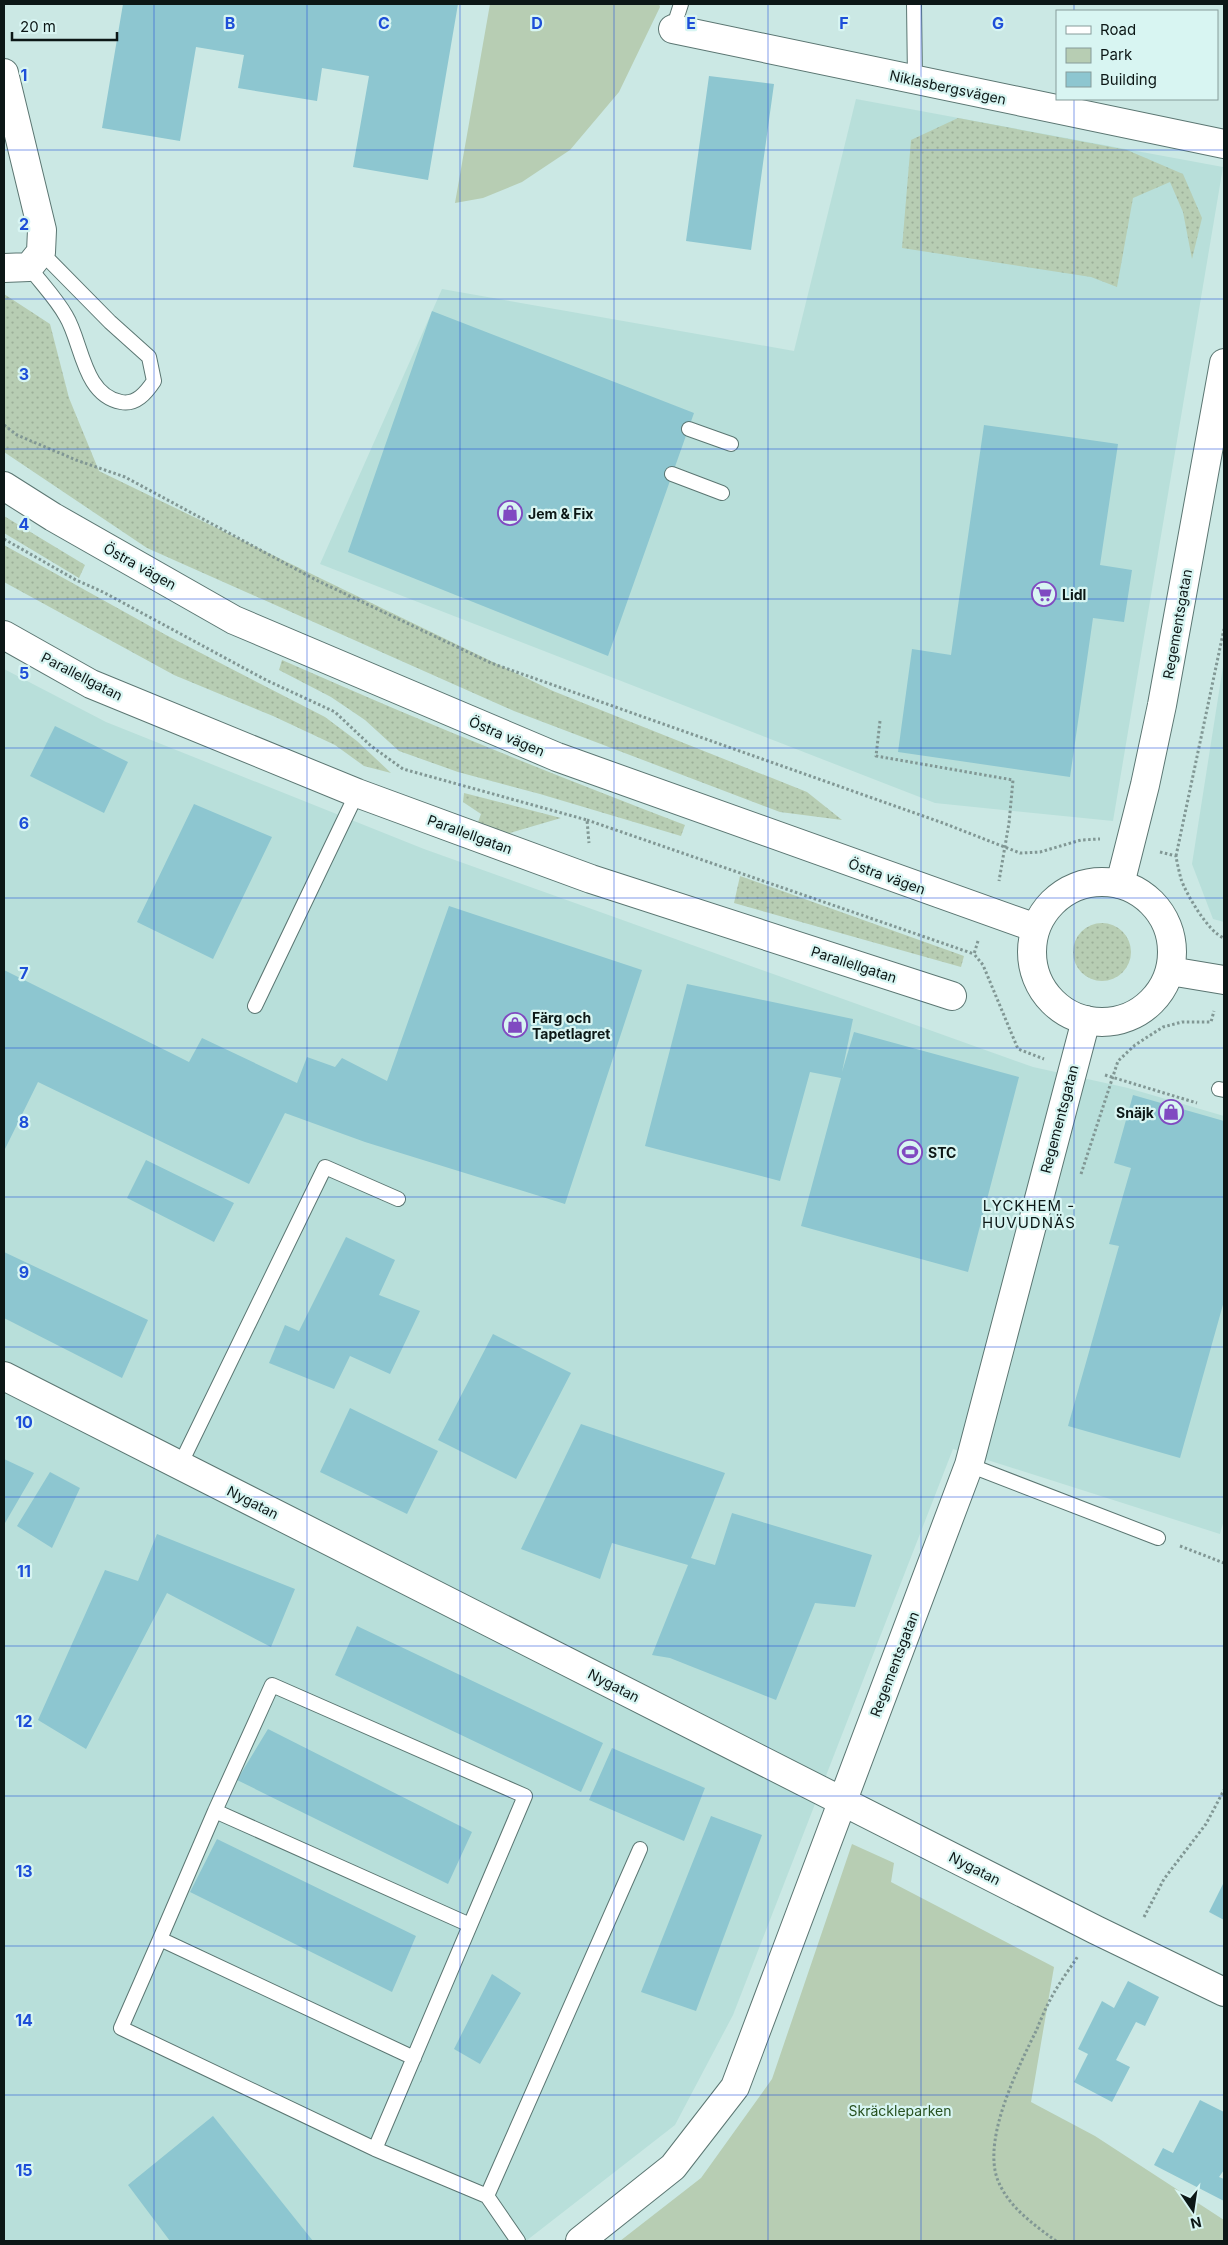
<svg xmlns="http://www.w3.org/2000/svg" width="1228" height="2245" font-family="Inter,sans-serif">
<defs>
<pattern id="grass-dots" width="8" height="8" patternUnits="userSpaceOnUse" patternTransform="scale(1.25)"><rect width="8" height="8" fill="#b7cdb3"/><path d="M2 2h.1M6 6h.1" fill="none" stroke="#9caf99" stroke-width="1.8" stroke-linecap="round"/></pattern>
</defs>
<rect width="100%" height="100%" fill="#cbe8e4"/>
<path fill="#b8dfda" d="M856,99L1223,167L1113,821L935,803L320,564L442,289L794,351Z
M1224,660V922L1213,919L1192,864Z
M4,669L106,722L424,849L1033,1067L1128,1088L1224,1116V1520L1220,1534L953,1449L733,2015L675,2125L526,2241H4Z"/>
<path fill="url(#grass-dots)" d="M958,118L1127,150L1183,174L1202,218L1192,259L1183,212L1170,182L1133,198L1117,287L1091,277L902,248L911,140Z
M4,294L50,324L69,398L99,471L553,691L807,792L842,820L780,812L514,711L147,548L4,452Z
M4,516L85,565L79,578L4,533Z
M4,545L166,635L325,717L357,741L391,773L364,766L335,745L273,716L174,675L4,582Z
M282,660C415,719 549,773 685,825L681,836L540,794L458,772L399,751L365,720L331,697L279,670Z
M464,793L561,818L496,837L474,833L481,814L463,802Z
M740,876L964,956L961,967L734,903Z
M1073 952a29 29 0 1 1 58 0a29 29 0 1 1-58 0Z"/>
<path fill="#b7cdb3" d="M490,4H659L660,7L619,92L570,150L522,182L483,198L455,203Z
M852,1844L894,1863L891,1882L1054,1967L1031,2102L1095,2136L1224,2220V2241H620L701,2178L772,2079Z"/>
<path fill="#8dc6d0" d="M123,4H458L428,180L353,167L369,76L322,68L317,101L238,88L244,55L196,47L180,141L102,128Z
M709,76L774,84L751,250L686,241Z
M432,311L694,413L608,656L348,552Z
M984,425L1118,444L1100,565L1132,570L1124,622L1093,618L1070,777L898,752L912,649L951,655Z
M55,726L128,762L104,813L30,776Z
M194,804L272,837L213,959L137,922Z
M449,906L642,970L565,1204L365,1142L285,1113L249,1184L38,1082L4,1151V970L189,1062L202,1038L297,1083L307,1057L335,1067L342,1058L387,1081Z
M687,984L853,1019L842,1072L854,1032L1019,1077L968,1272L801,1226L841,1078L810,1072L780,1181L645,1146Z
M1133,1095L1224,1121V1301L1180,1458L1068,1426L1119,1246L1109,1244L1131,1168L1114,1163Z
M146,1160L234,1203L214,1242L127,1198Z
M346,1237L395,1260L379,1295L420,1311L390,1374L350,1356L334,1389L269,1363L285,1325L299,1331Z
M4,1252L148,1320L122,1378L4,1318Z
M493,1334L571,1373L516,1479L438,1440Z
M350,1408L438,1451L407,1514L320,1472Z
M581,1424L725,1473L691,1558L715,1565L732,1513L872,1555L855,1607L815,1603L776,1700L670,1658L652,1655L688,1565L612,1543L600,1579L521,1549Z
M4,1459L34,1473L5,1523L4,1522Z
M50,1472L80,1488L52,1548L17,1526Z
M157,1534L295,1589L271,1647L167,1593L86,1749L38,1720L105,1570L138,1581Z
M357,1626L603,1743L581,1792L335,1675Z
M268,1729L472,1832L448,1884L237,1780Z
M612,1748L705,1788L684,1841L589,1800Z
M711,1816L762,1835L696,2011L641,1992Z
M217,1839L416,1936L392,1992L190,1892Z
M1224,1882V1920L1209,1912Z
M492,1974L521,1993L480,2064L454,2049Z
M1128,1981L1159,1997L1145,2026L1136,2022L1116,2060L1130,2067L1112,2102L1074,2082L1088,2054L1078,2049L1102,2001L1114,2008Z
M1200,2100L1224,2112V2170L1219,2177L1224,2179V2201L1154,2165L1163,2148L1173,2153Z
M213,2116L313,2241H170L128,2185Z"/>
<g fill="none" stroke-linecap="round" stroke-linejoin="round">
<defs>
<path id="service" d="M914,4L915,79
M673,29L681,4
M29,267C41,283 56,298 66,316C82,342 83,395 121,402C136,405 146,393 154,381L149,357L110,322L41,252
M689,429L731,444
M672,474L722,493
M255,1006L357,793
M1219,1089L1224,1090
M180,1465L325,1167L398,1199
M969,1465L1158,1538
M470,1925L215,1811L272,1685L525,1796C475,1913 425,2031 375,2149L487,2196
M160,1939L215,1811
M375,2149L121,2028L160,1939L414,2058
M518,2241L487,2196L640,1849"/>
<path id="minor" d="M673,29L1224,144
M4,73L42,230L41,252L29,267L4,268
M4,635L91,684L357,793L591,879L952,996
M1120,884L1145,785L1162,705L1224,363
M4,1376L1096,1930L1224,1992
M580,2241L673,2167L735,2087L969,1465L1086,1020"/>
<path id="tertiary" d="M4,486L53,517L234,620L557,757L1036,928
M1032 952a70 70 0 1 1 140 0a70 70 0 1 1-140 0Z
M1170,971L1224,980"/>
</defs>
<use href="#service" stroke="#5b7672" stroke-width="16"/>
<use href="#minor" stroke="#5b7672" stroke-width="30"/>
<use href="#tertiary" stroke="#5b7672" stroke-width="30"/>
<path stroke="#819794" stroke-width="3" stroke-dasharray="2.5 2.5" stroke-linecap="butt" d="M4,425L17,435L76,460L125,477L316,580L491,663L943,823L1020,853L1040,852L1081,840L1100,839
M4,539L76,580L103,592L266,680L335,712L371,746L403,769L587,820L589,843
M880,721L876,756L1013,780L1009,823L999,881
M587,820L974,954
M1160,852L1176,856C1177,863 1179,871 1181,879C1186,894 1209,933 1224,938
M1176,856L1224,629
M978,941L974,954L983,965L1018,1049L1044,1059
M1105,1075L1197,1103
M1081,1174L1118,1061L1135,1045L1163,1027L1182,1022H1211L1214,1011
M1180,1546L1224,1563
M1144,1917L1164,1879L1206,1824L1224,1790
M1056,2241C1033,2224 1007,2206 997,2178C983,2136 1019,2066 1037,2029C1042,2016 1048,2003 1055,1991C1062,1979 1071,1967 1078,1956"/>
<use href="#service" stroke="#fff" stroke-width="14"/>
<use href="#minor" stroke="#fff" stroke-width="28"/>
<use href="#tertiary" stroke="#fff" stroke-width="28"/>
</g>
<path fill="none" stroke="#1d4ed8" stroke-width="1" stroke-opacity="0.55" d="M154,4V2241M307,4V2241M460,4V2241M614,4V2241M768,4V2241M921,4V2241M1074,4V11M1074,99V2241M4,150H1224M4,299H1224M4,449H1224M4,599H1224M4,748H1224M4,898H1224M4,1048H1224M4,1197H1224M4,1347H1224M4,1497H1224M4,1646H1224M4,1796H1224M4,1946H1224M4,2095H1224"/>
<defs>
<symbol id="shop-ring" viewBox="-11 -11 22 22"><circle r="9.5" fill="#d8f5f2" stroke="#804ac1" stroke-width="1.5"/><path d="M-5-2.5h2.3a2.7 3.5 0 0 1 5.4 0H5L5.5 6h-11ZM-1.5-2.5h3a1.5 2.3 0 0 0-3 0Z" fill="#804ac1"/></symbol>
<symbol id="supermarket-ring" viewBox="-11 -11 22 22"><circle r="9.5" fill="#d8f5f2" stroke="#804ac1" stroke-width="1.5"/><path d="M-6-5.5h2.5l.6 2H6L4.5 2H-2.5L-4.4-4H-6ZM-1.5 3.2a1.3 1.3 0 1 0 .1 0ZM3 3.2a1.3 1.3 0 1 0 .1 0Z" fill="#804ac1"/></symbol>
<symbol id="stadium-ring" viewBox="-11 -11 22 22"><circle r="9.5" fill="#d8f5f2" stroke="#804ac1" stroke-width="1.5"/><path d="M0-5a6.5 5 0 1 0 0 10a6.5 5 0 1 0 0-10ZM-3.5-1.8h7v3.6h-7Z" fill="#804ac1"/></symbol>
</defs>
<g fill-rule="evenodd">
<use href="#shop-ring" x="496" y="499" width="28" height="28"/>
<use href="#supermarket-ring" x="1030" y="580" width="28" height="28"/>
<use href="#shop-ring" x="501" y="1011" width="28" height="28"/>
<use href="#shop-ring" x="1157" y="1098" width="28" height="28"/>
<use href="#stadium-ring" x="896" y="1138" width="28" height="28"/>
</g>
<g text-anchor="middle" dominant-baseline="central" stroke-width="4.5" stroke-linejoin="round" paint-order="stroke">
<g font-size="14" fill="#0c1716" stroke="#d8f5f2">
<text transform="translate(948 87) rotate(12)">Niklasbergsvägen</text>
<text transform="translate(140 566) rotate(29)">Östra vägen</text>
<text transform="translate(1177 624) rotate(-80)">Regementsgatan</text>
<text transform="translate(82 676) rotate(27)">Parallellgatan</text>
<text transform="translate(507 736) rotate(23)">Östra vägen</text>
<text transform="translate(470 834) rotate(20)">Parallellgatan</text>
<text transform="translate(887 876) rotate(20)">Östra vägen</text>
<text transform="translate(854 964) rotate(18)">Parallellgatan</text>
<text transform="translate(1059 1119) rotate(-75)">Regementsgatan</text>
<text transform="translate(253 1502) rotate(27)">Nygatan</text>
<text transform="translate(894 1664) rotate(-69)">Regementsgatan</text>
<text transform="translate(614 1685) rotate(27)">Nygatan</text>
<text transform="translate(975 1868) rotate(27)">Nygatan</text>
</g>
<g font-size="14" font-weight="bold" fill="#0c1716" stroke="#d8f5f2" text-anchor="start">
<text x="528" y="513">Jem &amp; Fix</text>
<text x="1062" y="594">Lidl</text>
<text x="532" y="1017">Färg och<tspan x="532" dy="16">Tapetlagret</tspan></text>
<text x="1154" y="1112" text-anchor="end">Snäjk</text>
<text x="928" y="1152">STC</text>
</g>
<g font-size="14" fill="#275120" stroke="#d8f5f2">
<text x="900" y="2110">Skräckleparken</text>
</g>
<g font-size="15" letter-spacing="1" fill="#0c1716" stroke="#d8f5f2">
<text x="1029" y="1205">LYCKHEM -<tspan x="1029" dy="17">HUVUDNÄS</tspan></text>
</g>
</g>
<g font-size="16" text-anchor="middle" font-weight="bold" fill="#1d4ed8" stroke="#d8f5f2" stroke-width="4.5" stroke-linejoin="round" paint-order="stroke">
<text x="230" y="29">B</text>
<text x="384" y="29">C</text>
<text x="537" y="29">D</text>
<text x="691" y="29">E</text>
<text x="844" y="29">F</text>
<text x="998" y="29">G</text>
<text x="24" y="81">1</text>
<text x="24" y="230">2</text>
<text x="24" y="380">3</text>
<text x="24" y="530">4</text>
<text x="24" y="679">5</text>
<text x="24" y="829">6</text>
<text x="24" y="979">7</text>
<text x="24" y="1128">8</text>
<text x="24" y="1278">9</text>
<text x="24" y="1428">10</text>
<text x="24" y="1577">11</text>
<text x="24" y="1727">12</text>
<text x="24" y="1877">13</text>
<text x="24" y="2026">14</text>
<text x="24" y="2176">15</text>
</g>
<rect width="1228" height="2245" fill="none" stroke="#0c1716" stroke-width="10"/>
<rect x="1056" y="10" width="162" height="90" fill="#d8f5f2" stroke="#869c9a"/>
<rect x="1066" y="26" width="25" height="8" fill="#ffffff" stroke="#869c9a"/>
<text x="1100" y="35" font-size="15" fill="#0c1716">Road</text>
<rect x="1066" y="48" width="25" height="15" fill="#b7cdb3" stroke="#869c9a"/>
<text x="1100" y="60" font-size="15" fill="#0c1716">Park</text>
<rect x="1066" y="72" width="25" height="15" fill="#8dc6d0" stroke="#869c9a"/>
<text x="1100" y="85" font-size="15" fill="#0c1716">Building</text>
<g transform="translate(1193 2210) rotate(167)" stroke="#d8f5f2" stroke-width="4" paint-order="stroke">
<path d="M0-4L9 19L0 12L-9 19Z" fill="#0c1716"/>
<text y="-8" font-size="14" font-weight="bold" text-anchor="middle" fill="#0c1716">N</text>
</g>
<path d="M12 32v8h105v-8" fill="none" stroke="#0c1716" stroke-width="2.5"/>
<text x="20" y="32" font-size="15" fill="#0c1716" stroke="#d8f5f2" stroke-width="4" paint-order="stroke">20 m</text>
</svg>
